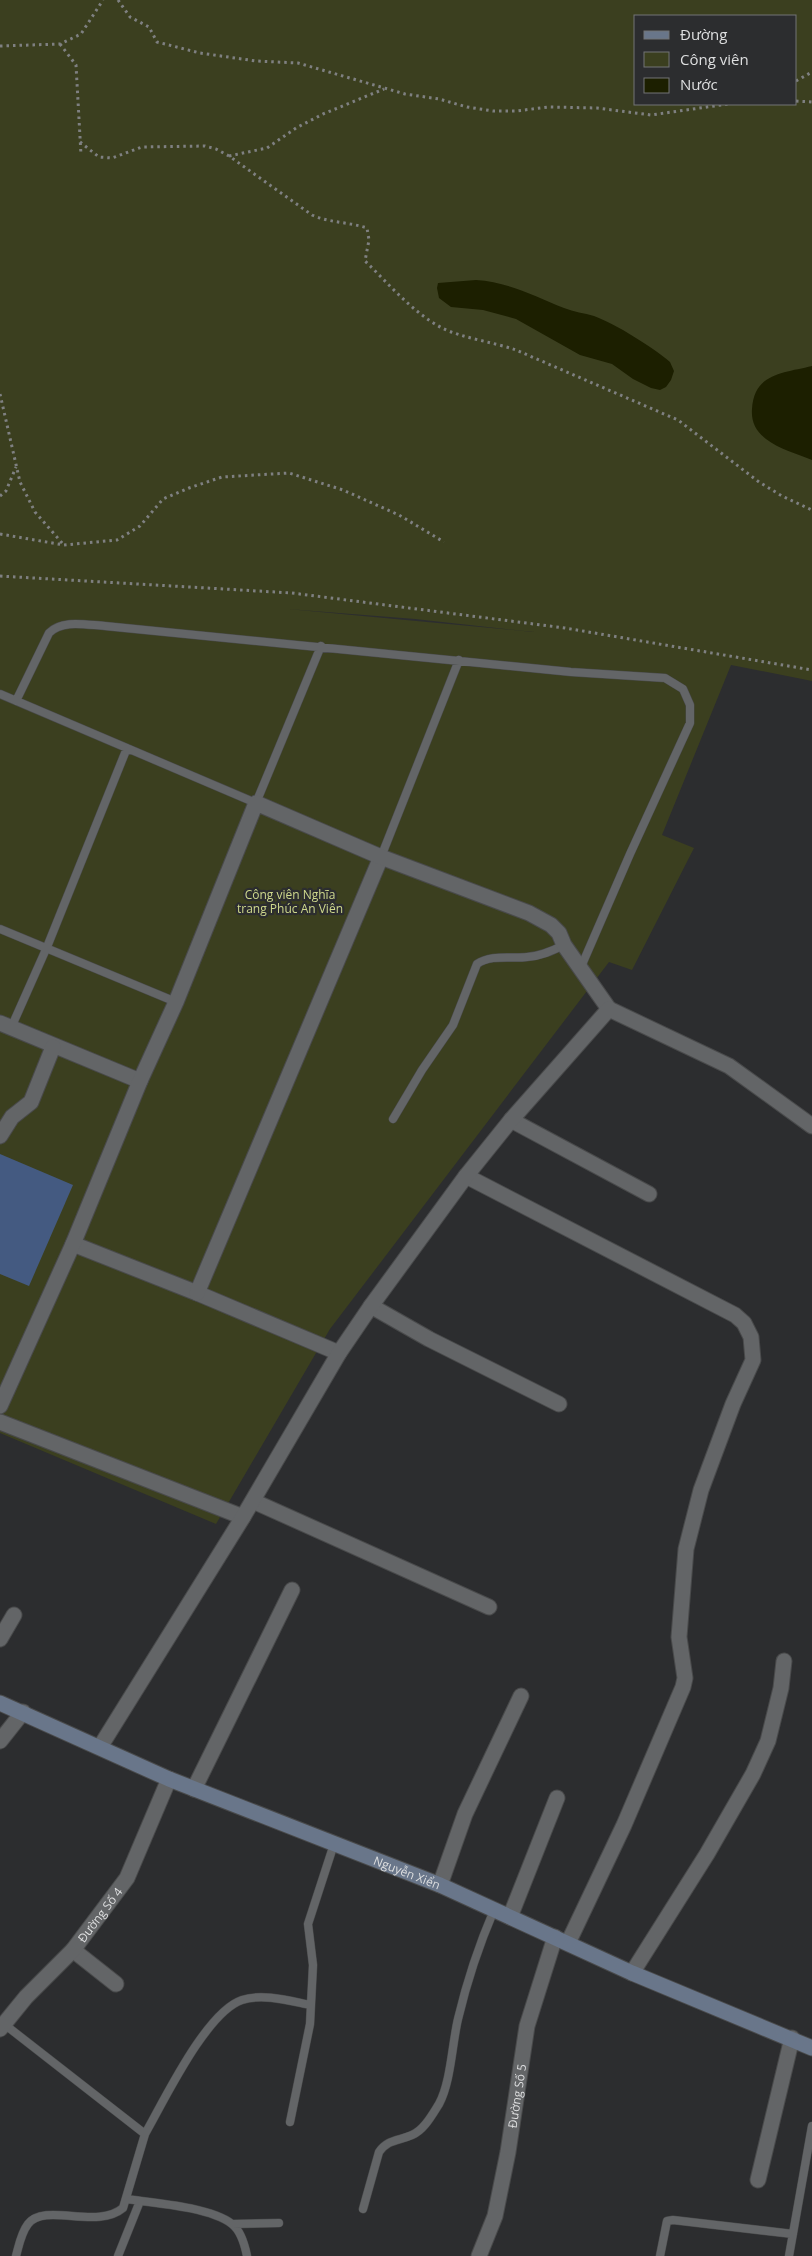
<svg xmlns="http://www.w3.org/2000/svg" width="812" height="2256" font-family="'Open Sans',sans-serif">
<rect width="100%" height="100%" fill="#2c2d2f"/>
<path fill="#3b3f1f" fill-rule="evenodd" d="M0,0H812V681L731,665L662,835L694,848L632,970L609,962L330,1329L216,1524L0,1433ZM636,16H796V104H636ZM288,609L415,619L534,632Z"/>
<path fill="#1c1f00" d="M476,280C508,282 535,296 564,308C574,312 584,313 594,316C616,324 652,347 670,362L674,371L671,380L666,387L660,390L651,388L633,379L612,364L580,355L516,319L483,310L451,307L439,298L437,288L438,283Z
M812,366V460C797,454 779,449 766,439C756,431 751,422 752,409C754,373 784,373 812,366Z"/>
<path fill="#445a81" d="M0,1154L73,1185L29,1286L0,1274Z"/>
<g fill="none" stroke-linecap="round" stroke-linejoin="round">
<defs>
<path id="lane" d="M0,694L256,803L321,646
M16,701L49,633C62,619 87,625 105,626L571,672L665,678L683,689L690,705V723L630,854L581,967
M381,857L459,660
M0,929L176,1002
M11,1028L47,947L127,748
M393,1119L422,1070L453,1025L477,964C491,954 511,959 527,957C541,956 552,951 564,945
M4,2024L145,2134L123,2208C97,2230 45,2202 28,2224C21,2233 19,2245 16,2256
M290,2122L310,2024L313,1965L308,1924L334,1844
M145,2134C164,2101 206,2012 242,2000C263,1993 290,2001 310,2005
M126,2199C155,2203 210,2207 232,2224C241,2231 245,2246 247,2256
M363,2209L379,2152C388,2139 399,2141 412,2135C424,2130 432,2115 439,2104C451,2082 452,2044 458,2019C467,1981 479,1945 494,1910
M232,2224L279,2223
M118,2256L140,2201
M660,2256L667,2221L673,2220L793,2234
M789,2256L812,2126"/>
<g id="street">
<path d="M0,1023L140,1081"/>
<path d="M511,1120L649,1194"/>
<path d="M0,1136L12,1117L31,1102L53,1047"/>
<path d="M466,1176L735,1315L744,1323L751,1337L753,1360L733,1404L701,1490L686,1549L679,1637L685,1678L683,1687L624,1825L568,1943"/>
<path d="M73,1244L197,1293L339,1353"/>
<path d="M197,1293L381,857"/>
<path d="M371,1306L429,1339L559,1404"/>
<path d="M0,1406L73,1244L140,1081L176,1002L256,803L381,857L529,913L551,925L559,933L564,945L609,1009"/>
<path d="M0,1422L243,1517"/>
<path d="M253,1501L489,1607"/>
<path d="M0,1639L14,1615"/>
<path d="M0,1741L23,1712"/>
<path d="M100,1747L243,1517L339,1353L371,1306L466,1176L511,1120L609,1009L729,1066L812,1126"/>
<path d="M194,1789L292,1590"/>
<path d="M440,1885L465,1814L521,1696"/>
<path d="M510,1917L557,1798"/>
<path d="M73,1950L116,1984"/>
<path d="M632,1973L707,1854L753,1774L768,1741L781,1688L784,1661"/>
<path id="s1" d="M0,2029L26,1997L73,1950L127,1878L169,1779"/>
<path d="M758,2180L792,2038"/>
<path id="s2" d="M479,2256L495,2216L508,2152L527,2026L555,1937"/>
</g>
<g id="secondary">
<path id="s3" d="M0,1703L169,1779L440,1885L632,1973L812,2048"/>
</g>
</defs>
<use href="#lane" stroke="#494a4b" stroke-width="9"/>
<use href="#street" stroke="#494a4b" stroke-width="17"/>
<use href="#secondary" stroke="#494a4b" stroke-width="17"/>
<path stroke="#7f8081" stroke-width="3" stroke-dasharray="2.5 4" stroke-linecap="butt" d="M118,0L130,17L149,27L157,42L200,53L256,61L298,63L405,94L439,99L467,107L493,111H516L549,107L597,108L651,115L728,104
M60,44L76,65L81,155
M0,46L60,44L81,34L103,0
M796,81L812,72
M796,101L812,102
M80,142L99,157L112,158L142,147L205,146L216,149L229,156L312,215C330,223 349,222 367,228L369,240L365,261C389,284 412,312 442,328C462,338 493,342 516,350L678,420L759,482L782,496L812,510
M229,156L267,148L296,128L323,114L384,89
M0,394L20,482L35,512L63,544
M0,496L6,491L16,467
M0,534L64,545L117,540L140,526L163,499L189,488L222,477L289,473L343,490L399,515L444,542
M0,576L292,593L565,628L812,670"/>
<use href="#lane" stroke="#636567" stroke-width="8"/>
<use href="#street" stroke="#636567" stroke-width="15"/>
<use href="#secondary" stroke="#69768a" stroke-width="15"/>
</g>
<g text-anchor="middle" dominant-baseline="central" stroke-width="4.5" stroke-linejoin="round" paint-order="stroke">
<g font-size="12" fill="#cfd98d" stroke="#2c2d2f">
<text x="290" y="894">Công viên Nghĩa<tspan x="290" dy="14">trang Phúc An Viên</tspan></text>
</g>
<g font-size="12" fill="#dedfe0" stroke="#2c2d2f">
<text stroke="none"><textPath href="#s3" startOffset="441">Nguyễn Xiển</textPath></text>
<text stroke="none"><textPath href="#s1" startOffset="152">Đường Số 4</textPath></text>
<text stroke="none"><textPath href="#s2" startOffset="165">Đường Số 5</textPath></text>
</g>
</g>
<rect x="634" y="15" width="162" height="90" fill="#2c2d2f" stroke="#737476"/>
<rect x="644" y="31" width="25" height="8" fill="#69768a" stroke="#737476"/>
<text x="680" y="40" font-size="15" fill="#dedfe0">Đường</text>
<rect x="644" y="52" width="25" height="15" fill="#3b3f1f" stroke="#737476"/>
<text x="680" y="65" font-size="15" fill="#dedfe0">Công viên</text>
<rect x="644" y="78" width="25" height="15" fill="#1c1f00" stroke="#737476"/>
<text x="680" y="90" font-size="15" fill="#dedfe0">Nước</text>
</svg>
